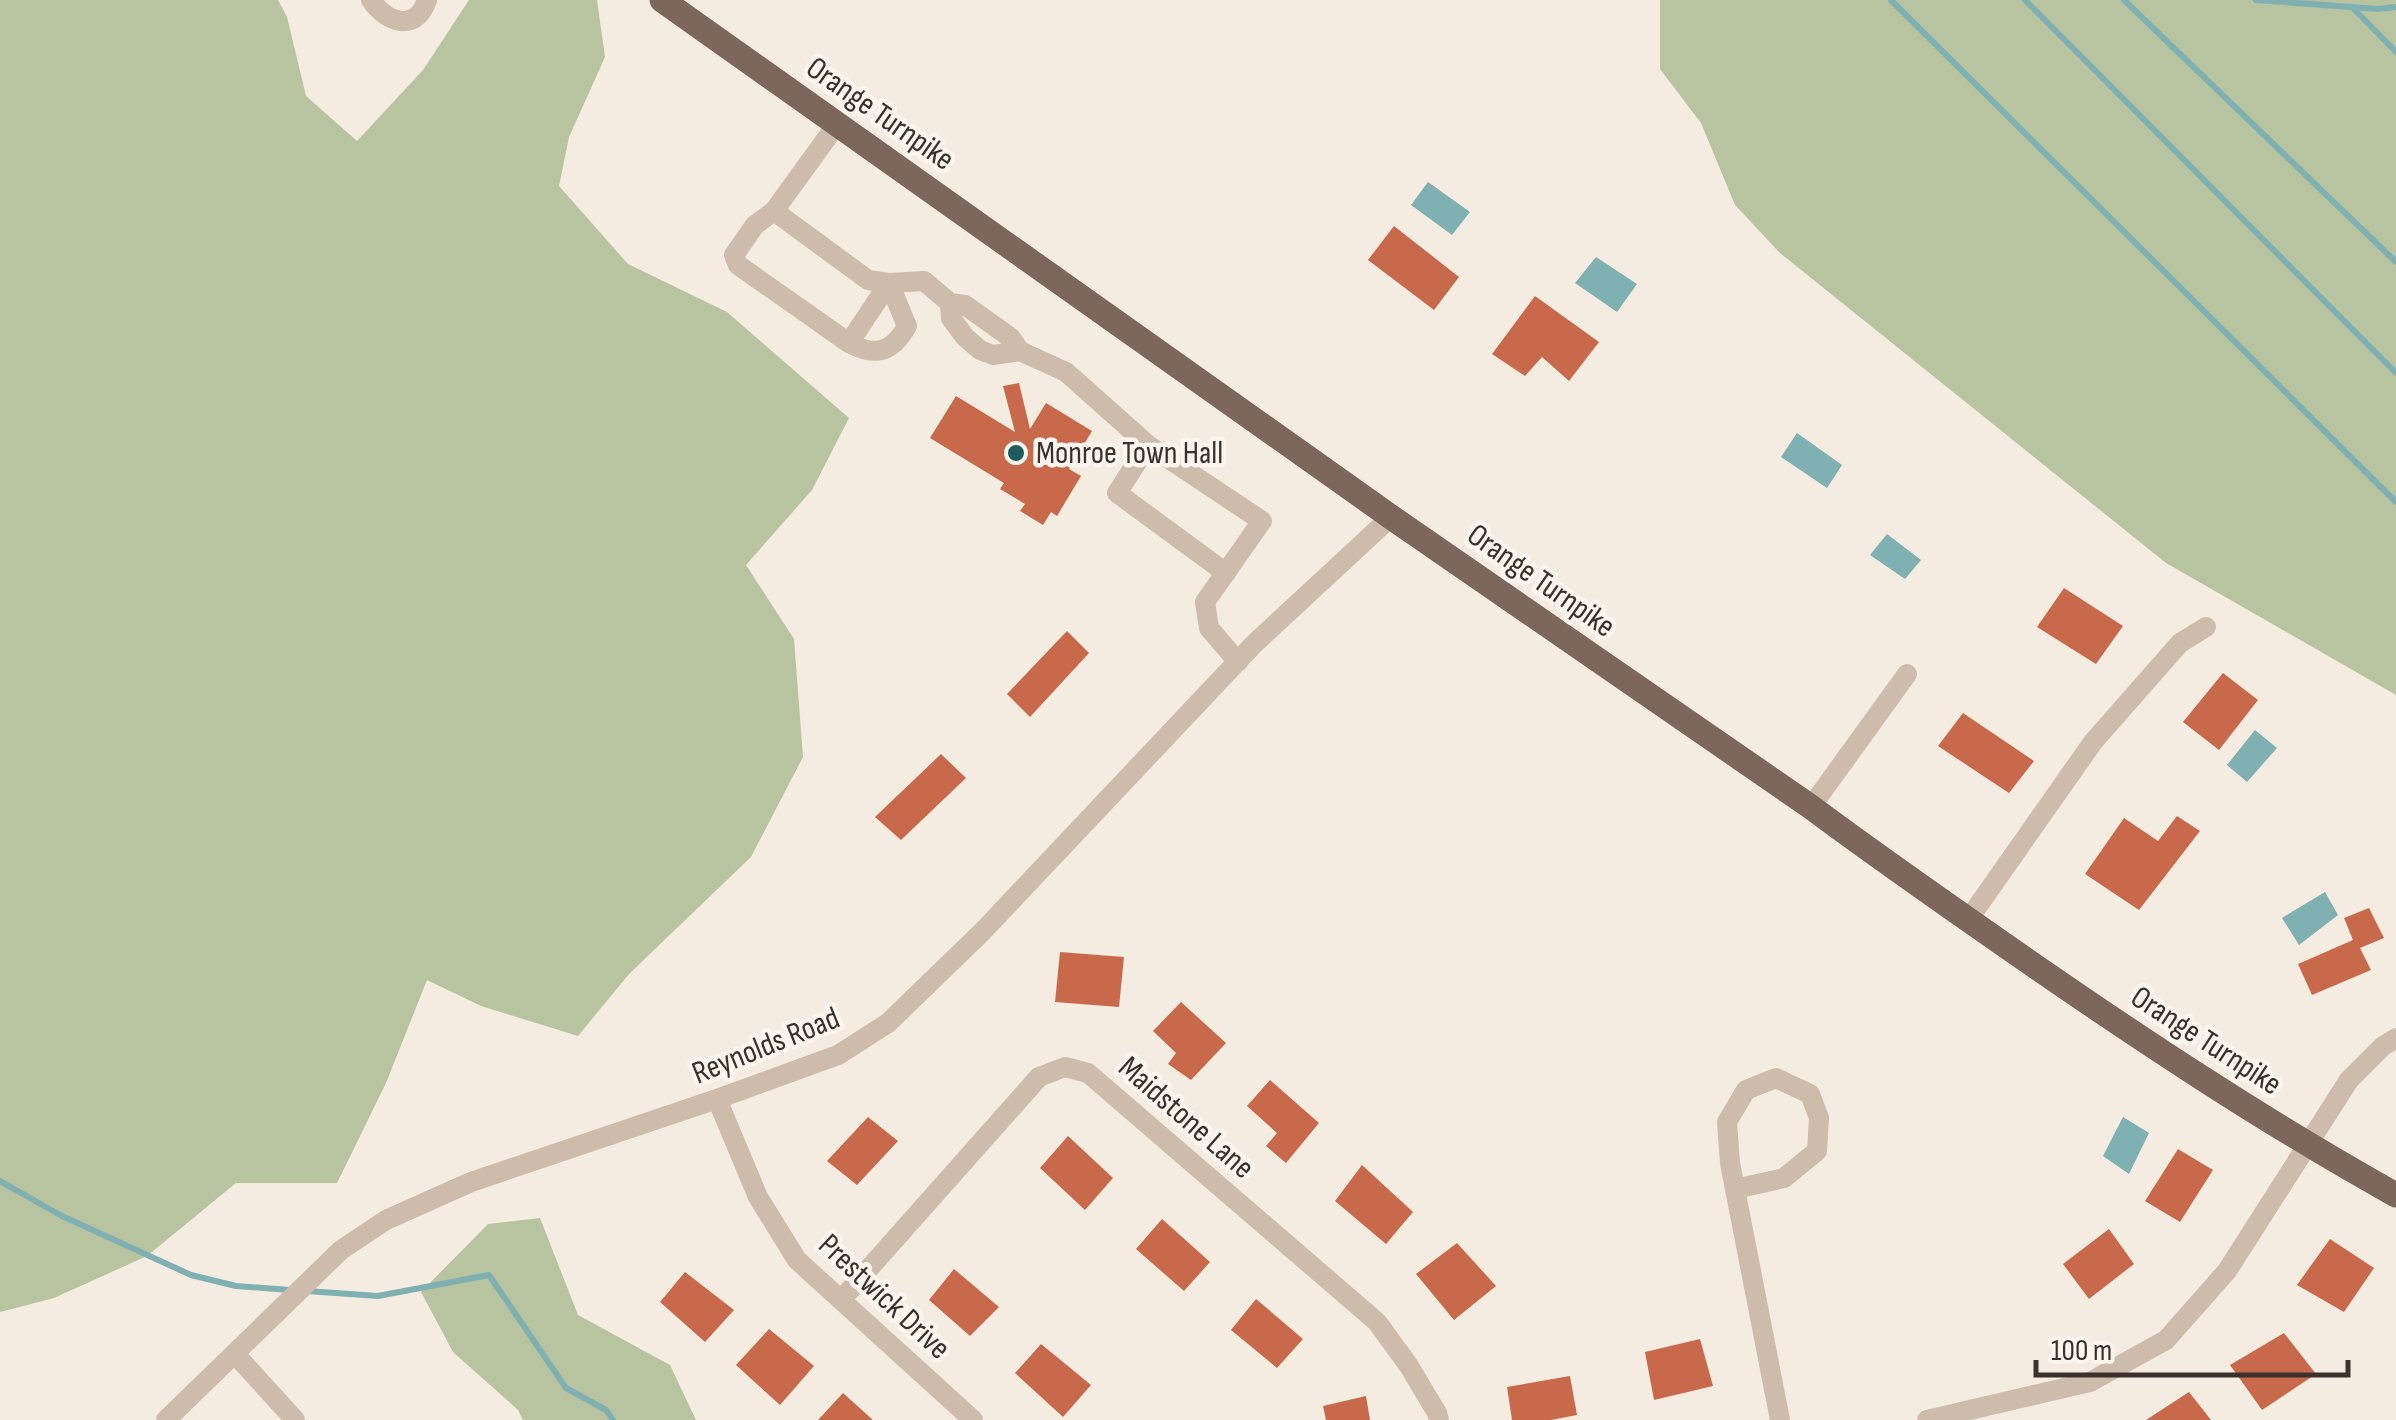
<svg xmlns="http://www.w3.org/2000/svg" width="2396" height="1420" font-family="'Sofia Sans Condensed',sans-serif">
<rect width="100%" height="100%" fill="#f4ebe1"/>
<path fill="#b8c4a0" d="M0,0H278L287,17L306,96L357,141L423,70L469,0H597L605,57L569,137L559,186L628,264L727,312L849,418L812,490L746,565L794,639L803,757L751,857L629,974L578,1036L481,1006L427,980L386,1083L337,1183H236L147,1256L54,1298L0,1312Z
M1660,0H2396V695L2166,563L1780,253L1735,205L1701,123L1660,69Z
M540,1218L578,1315L670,1365L696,1420H523L518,1410L453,1352L421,1292L488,1224Z"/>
<path fill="#7fb0b2" d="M1428,182L1470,212L1452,235L1411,205Z
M1596,257L1637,284L1617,312L1575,283Z
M1797,433L1842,465L1827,488L1781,457Z
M1887,534L1921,560L1905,579L1870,555Z
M2255,730L2277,748L2247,782L2227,765Z
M2325,892L2338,915L2299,945L2282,918Z
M2123,1117L2149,1133L2129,1174L2103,1156Z"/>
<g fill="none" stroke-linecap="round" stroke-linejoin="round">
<path stroke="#7fb0b2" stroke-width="6" d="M1891,0L2396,502
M2025,0L2396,373
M2124,0L2396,262
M2256,0L2378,9L2396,7
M2353,8L2396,52
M0,1181L62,1216L191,1275L236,1286L290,1290
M307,1291L378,1296L489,1275L566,1388L606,1410L613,1420"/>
</g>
<path fill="#c8694b" d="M1394,226L1459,277L1434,310L1368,260Z
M1535,296L1599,342L1569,381L1542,357L1525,376L1492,354Z
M1019,383L1030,429L1046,403L1092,431L1069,469L1081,476L1057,516L1051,512L1043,525L1020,511L1025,504L1000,489L1004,483L930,438L956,396L1015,432L1003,386Z
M2064,588L2123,626L2096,664L2037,627Z
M1067,631L1089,653L1030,717L1007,694Z
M2223,673L2258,700L2219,750L2183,722Z
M1963,713L2034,761L2009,793L1938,746Z
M941,754L966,778L901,840L875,817Z
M2177,816L2200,831L2139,910L2085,874L2124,818L2158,841Z
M2369,908L2384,938L2360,948L2371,970L2312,995L2298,964L2353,940L2344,918Z
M1060,952L1124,957L1119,1007L1055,1002Z
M1181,1002L1226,1043L1191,1080L1168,1064L1176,1053L1153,1031Z
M1270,1080L1319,1123L1286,1163L1266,1146L1277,1133L1247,1106Z
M868,1117L898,1141L857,1185L827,1161Z
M1068,1136L1113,1178L1085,1210L1040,1168Z
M2178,1149L2213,1170L2180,1222L2145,1201Z
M1362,1165L1413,1212L1386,1244L1335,1201Z
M1162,1219L1210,1262L1184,1291L1136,1249Z
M2109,1229L2134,1264L2089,1299L2063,1264Z
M2330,1239L2374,1268L2344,1312L2297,1285Z
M1457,1243L1496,1286L1454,1320L1416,1274Z
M954,1269L999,1307L970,1336L929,1300Z
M685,1272L734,1310L705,1342L660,1302Z
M1256,1299L1303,1339L1277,1368L1231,1330Z
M769,1329L814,1366L780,1405L736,1365Z
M2284,1333L2316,1374L2262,1410L2230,1365Z
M1700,1339L1713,1386L1654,1400L1645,1352Z
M1041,1344L1091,1385L1063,1417L1015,1373Z
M1570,1376L1577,1415L1551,1420H1512L1507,1387Z
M2189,1392L2211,1420H2146Z
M843,1393L873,1420H818Z
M1366,1396L1370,1420H1326L1323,1406Z"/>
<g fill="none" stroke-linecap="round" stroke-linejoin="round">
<path stroke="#cdbbac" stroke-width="20" d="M371,0C387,23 416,33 427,0
M837,124L774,211L868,280L889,283L924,281L950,303
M774,211L755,225L734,255L738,265L849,343L889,283
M849,343C875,357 892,353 907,326L889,283
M1020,351L993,355L980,350L965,337L951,318L950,303L965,305L1011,338L1020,351L1066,372L1148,445
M1226,573L1117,493L1148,445L1262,521L1205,602L1209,628L1238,662
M1811,807L1907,674
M1968,920L2093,742L2180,643L2206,627
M717,1099L758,1197L797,1260L973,1420
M1735,1189L1784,1178L1817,1151L1819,1118L1810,1094L1776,1078L1746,1090L1727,1122L1730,1163L1735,1189L1780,1420
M841,1300L1039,1077L1065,1067L1088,1073L1377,1322L1409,1366L1437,1413L1439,1420
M235,1354L295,1420
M166,1420L341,1250L386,1220L471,1182L717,1099L838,1055L888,1023L982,932L1254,644L1391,517
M1927,1420L2090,1382L2166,1340L2227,1271L2349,1080L2383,1046L2396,1038"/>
<path stroke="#7d675c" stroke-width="25" d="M662,0L1391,517L1811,807C1878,857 1947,905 2016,953C2140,1039 2265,1122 2396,1195"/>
</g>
<circle fill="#1f5a5e" stroke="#fbf5ee" stroke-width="4" cx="1016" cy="453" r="10"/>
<g text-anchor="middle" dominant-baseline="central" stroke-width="9" stroke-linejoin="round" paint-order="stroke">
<g font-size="32" fill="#3b302b" stroke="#fbf5ee">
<text transform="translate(880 114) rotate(35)">Orange Turnpike</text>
<text transform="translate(1541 581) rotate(35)">Orange Turnpike</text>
<text transform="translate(2206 1041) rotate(33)">Orange Turnpike</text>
<text transform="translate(766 1046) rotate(-22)">Reynolds Road</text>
<text transform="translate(1186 1118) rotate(41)">Maidstone Lane</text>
<text transform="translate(884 1297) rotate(43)">Prestwick Drive</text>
</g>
<g font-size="32" fill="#3b302b" stroke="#fbf5ee" text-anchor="start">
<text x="1036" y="453">Monroe Town Hall</text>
</g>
</g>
<path d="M2036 1360v15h312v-15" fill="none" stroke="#3b302b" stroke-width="5"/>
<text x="2051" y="1360" font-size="30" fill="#3b302b" stroke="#fbf5ee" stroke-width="8" paint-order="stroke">100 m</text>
</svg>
